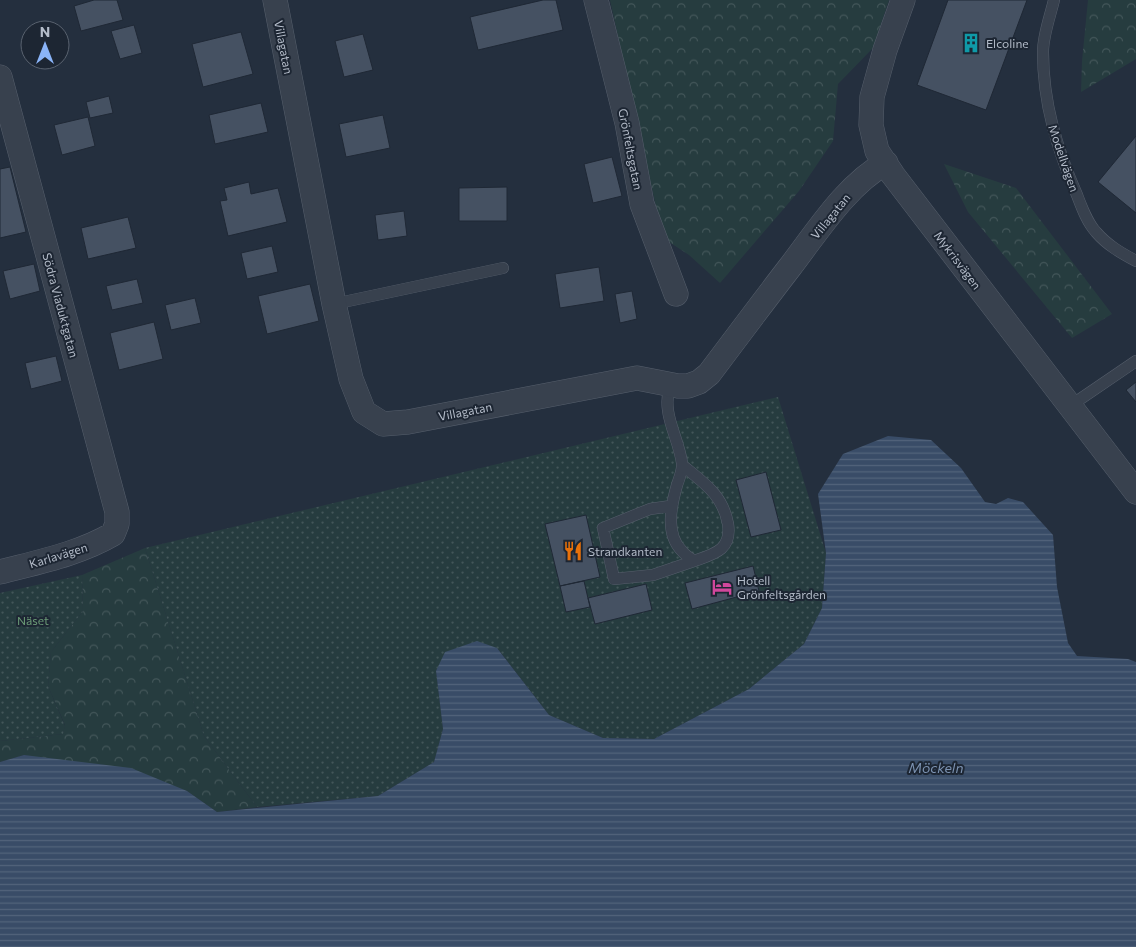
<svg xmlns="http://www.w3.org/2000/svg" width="1136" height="947" font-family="Commissioner,sans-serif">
<defs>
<pattern id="forest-crowns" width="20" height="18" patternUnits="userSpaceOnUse" patternTransform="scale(1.25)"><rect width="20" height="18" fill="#263c3f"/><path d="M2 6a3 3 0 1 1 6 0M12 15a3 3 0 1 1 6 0" fill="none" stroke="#435659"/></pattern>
<pattern id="park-dots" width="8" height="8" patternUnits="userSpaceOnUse" patternTransform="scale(1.25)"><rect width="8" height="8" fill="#263c3f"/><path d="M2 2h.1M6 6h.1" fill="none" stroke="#435659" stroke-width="1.8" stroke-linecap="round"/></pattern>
<pattern id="water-rules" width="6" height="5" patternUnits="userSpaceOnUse" patternTransform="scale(1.25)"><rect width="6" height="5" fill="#394c67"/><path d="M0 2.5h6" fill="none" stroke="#53647b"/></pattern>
</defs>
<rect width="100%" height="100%" fill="#242f3e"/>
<path fill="url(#forest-crowns)" d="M610,0H889L873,48L838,84L833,141L799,191L720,283L689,255L663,238Z
M1088,0H1136V59L1081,92L1082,61Z
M944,164L1016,188L1112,314L1072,338L968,212Z
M145,548L204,736L257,807L217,812L187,791L24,755L0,762V741L63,734L65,725L48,686L51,652L83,611L82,575Z"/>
<path fill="url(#park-dots)" d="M778,397L826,553L822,608L804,644L749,689L654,739L603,738L549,715L498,649L436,670L443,729L434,762L378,796L257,807L204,736L145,548Z
M82,575L83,611L51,652L48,686L65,726L63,734L0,741V593Z"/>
<path fill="url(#water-rules)" d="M888,436L931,440L961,468L985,502L996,504L1008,498L1023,502L1053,535L1057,587L1068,643L1077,656L1128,659L1136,662V947H0V762L24,755L131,768L187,791L217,812L378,796L434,762L443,729L436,671L445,652L477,641L497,648L549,715L603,738L654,739L749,689L804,644L822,608L826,553L818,494L843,454Z"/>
<path fill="#455162" stroke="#1f2835" d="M94,0H117L123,20L81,31L74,6Z
M543,0H556L563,30L478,50L470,17Z
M948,0H1027L986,110L917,85Z
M134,25L142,53L120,59L111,31Z
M241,32L253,74L203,87L192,44Z
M363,34L373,70L344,77L335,41Z
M109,96L113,113L90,118L86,102Z
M261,103L268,132L215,144L209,115Z
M383,115L390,148L346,157L339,124Z
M88,117L95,146L62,155L54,125Z
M1136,136V213L1098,182Z
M612,157L622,196L593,203L584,164Z
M10,167L26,232L0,238V169Z
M249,182L251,194L278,188L287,222L228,236L220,201L227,200L224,188Z
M507,187V221H459V188Z
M404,211L407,236L378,240L375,215Z
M128,217L136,248L88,259L81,228Z
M272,246L278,272L247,279L241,253Z
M34,264L40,291L10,299L3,271Z
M599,267L604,301L560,308L555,274Z
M137,279L143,303L112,310L106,286Z
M310,284L319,321L267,334L258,296Z
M632,291L637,319L620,323L615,294Z
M195,298L201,323L171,330L165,305Z
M154,322L163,359L119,370L110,333Z
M56,356L62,381L31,389L25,363Z
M1136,382V402L1126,390Z
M766,472L781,530L751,537L736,480Z
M586,515L600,577L560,586L545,524Z
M753,566L759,591L692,609L685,583Z
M584,581L590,607L566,612L560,586Z
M646,584L652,610L595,624L588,598Z"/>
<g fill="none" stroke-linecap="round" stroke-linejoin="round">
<defs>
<path id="service" d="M1054,0C1050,17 1043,35 1043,52C1043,103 1057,149 1077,195C1082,208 1087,222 1096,232C1107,245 1121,253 1136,261
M334,304L503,268
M670,385C661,414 678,435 682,463C683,470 679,479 677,485C671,506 665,534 682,551C685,555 690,558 694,561C714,554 732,550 728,524C723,495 704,483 682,465
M1070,406L1136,361
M671,506L650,509L603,528L614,579L653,575L694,561"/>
<path id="minor" d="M275,0L334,304L351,379L364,412L383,424L408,422L637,378L678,386H688L699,382L709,374C736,338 763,302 790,267C817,232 847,184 886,163
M596,0L627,123L642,204L676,294
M903,0L885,50L872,97L871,125L877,151L893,175L1136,492
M0,77L117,512V524L113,534C79,554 38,562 0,572"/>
</defs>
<use href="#service" stroke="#565f6c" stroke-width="12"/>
<use href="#minor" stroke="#565f6c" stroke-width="25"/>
<use href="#service" stroke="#38414e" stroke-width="11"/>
<use href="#minor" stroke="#38414e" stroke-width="24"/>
</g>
<defs>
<symbol id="building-bare" viewBox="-9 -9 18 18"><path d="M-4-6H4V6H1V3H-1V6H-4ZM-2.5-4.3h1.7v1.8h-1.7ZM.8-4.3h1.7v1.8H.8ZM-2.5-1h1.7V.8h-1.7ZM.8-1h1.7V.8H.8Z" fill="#0f9aa8" stroke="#1d2633" stroke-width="2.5" paint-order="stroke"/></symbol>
<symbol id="restaurant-bare" viewBox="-9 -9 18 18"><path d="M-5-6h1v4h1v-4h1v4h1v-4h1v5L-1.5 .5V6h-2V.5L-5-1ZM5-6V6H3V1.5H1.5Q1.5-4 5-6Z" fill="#e8710a" stroke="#1d2633" stroke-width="2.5" paint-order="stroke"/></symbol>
<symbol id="hotel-bare" viewBox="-9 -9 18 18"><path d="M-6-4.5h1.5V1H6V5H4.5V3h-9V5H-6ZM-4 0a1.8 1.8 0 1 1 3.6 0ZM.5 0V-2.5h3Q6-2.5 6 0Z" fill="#d1479c" stroke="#1d2633" stroke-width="2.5" paint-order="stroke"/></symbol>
</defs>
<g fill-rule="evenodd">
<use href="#building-bare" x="957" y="29" width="28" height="28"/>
<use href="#restaurant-bare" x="559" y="537" width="28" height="28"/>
<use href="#hotel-bare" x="708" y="573" width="28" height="28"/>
</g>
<g text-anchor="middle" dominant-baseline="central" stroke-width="4" stroke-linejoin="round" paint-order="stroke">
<g font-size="12" fill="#b4bcc9" stroke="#1d2633" text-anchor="start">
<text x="986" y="43">Elcoline</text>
<text x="588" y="551">Strandkanten</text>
<text x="737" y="580">Hotell<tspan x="737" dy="14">Grönfeltsgården</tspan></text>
</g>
<g font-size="12" fill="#b4bcc9" stroke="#1d2633">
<text transform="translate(284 47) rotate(79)">Villagatan</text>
<text transform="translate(631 149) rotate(79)">Grönfeltsgatan</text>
<text transform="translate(1064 158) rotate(71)">Modellvägen</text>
<text transform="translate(830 216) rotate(-51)">Villagatan</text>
<text transform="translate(958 260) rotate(53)">Mykrisvägen</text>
<text transform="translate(61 305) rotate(75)">Södra Viaduktgatan</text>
<text transform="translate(465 411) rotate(-11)">Villagatan</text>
<text transform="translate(58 555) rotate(-17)">Karlavägen</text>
</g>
<g font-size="12" fill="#6b9a76" stroke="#1d2633">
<text x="33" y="620">Näset</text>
</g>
<g font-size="14" font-style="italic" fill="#7c92b1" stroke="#1d2633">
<text x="936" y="767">Möckeln</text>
</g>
</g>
<g transform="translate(45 45)"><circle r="24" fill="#1d2633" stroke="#59626f"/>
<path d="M0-4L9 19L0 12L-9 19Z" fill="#8ab4f8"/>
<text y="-8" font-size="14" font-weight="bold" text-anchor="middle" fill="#b4bcc9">N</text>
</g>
</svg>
